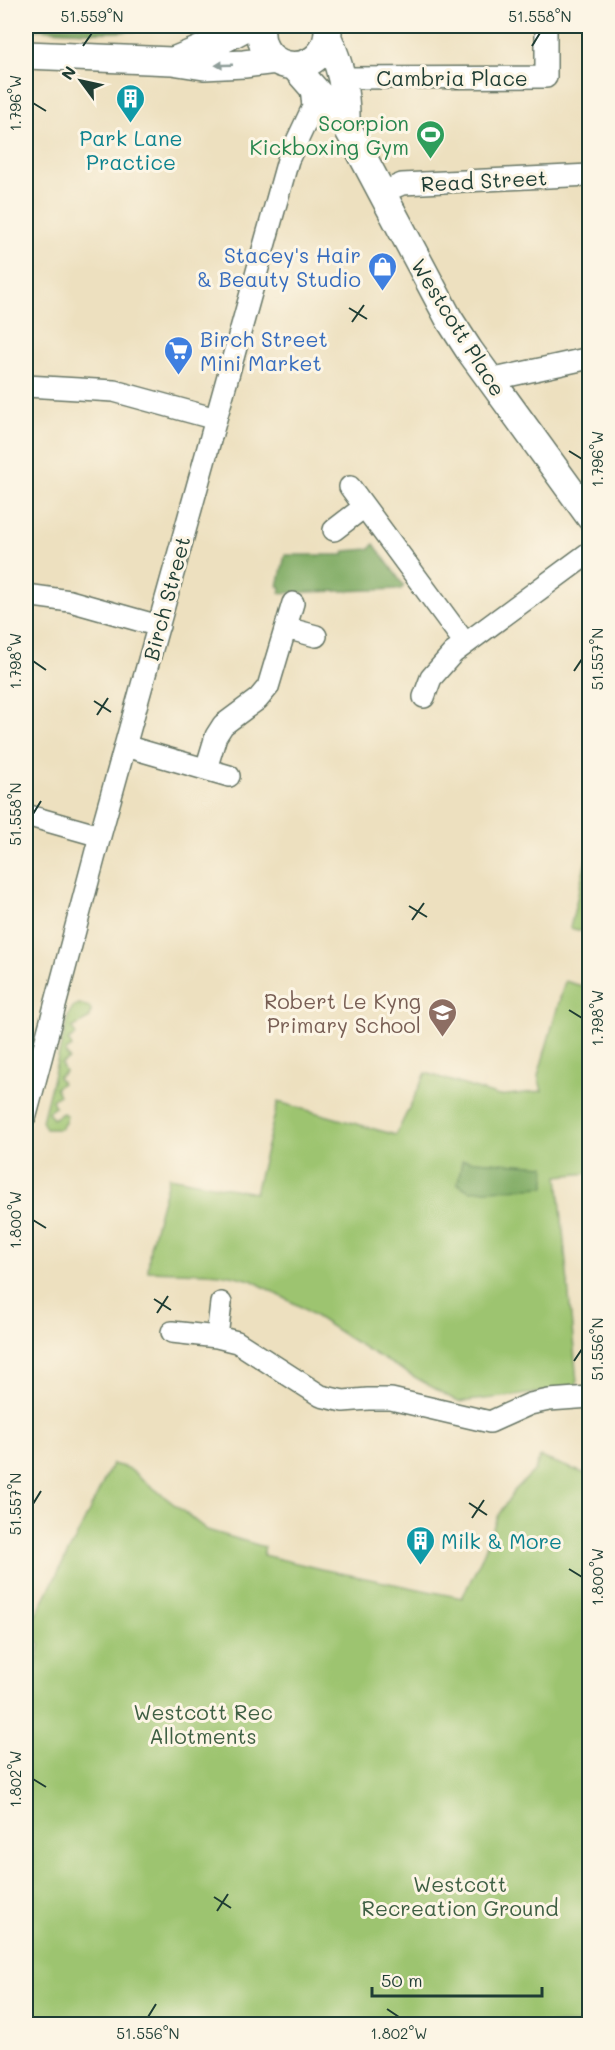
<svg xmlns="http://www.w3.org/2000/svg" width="615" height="2050" font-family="Mali,sans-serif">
<rect width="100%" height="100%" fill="#fcf5e5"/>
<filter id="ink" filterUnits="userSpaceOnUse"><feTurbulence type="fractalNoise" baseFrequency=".0167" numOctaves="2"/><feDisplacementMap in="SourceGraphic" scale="12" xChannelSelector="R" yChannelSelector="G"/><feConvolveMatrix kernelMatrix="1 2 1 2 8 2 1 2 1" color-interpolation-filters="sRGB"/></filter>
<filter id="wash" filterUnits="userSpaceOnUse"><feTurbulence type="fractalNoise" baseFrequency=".008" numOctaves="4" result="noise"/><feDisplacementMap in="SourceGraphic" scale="24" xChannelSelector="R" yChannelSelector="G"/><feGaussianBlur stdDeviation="1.35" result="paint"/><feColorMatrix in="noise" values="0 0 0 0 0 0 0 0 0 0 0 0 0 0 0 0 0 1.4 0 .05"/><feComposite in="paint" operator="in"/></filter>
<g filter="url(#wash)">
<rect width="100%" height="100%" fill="#ede0bf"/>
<path fill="#9dc46f" stroke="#5e8052" stroke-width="1.5" d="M589,848L590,933H589L570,928Z
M565,981L589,988V1173L558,1176L577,1382L573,1389L458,1402L366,1349L301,1307L251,1280L231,1275L208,1273L148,1271L150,1247L169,1177L255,1193L278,1102L396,1135L426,1073L499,1096L542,1091L538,1076Z
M79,1004L89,1007L91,1010L90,1018L72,1028L76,1035L68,1040L72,1047L65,1052L69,1059L61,1064L65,1072L58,1077L62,1083L55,1088L59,1095L52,1100L55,1107L48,1112L53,1119L63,1113L67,1116L65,1123L60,1129H46L42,1121L69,1014L73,1007Z
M540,1457L589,1475V2024H26V1682L36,1666L40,1644L28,1630L81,1528L112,1464L128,1468L207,1530L265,1547L263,1555L321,1569L462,1598L484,1553L497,1517L514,1491L535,1470Z"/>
<path fill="#7eaa62" stroke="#4e744b" stroke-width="1.5" d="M26,26H163C119,37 70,30 26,29Z
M374,544L404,586L401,589L280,593L281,587L278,586L285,555H344L345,551L369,549Z
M462,1160L545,1166V1187L469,1191L458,1184Z"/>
</g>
<g filter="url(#ink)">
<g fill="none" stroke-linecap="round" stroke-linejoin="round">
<defs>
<path id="minor" d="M342,78L546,77V26
M381,193L402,184L590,175
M490,380L590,358
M26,386L114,391L216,419
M350,487L465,643
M334,530L364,507
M26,595L70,601L159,626
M286,628L316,636
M424,697L431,678L453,653L590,552
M125,746L229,776
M206,769L216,736L223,725L258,699L268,687L293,603
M26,815L100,836
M26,1115L100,836L288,160L313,107L311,86
M172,1332L217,1337L237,1342L321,1396L343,1401L368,1399H391L490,1422L530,1404L549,1400L590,1397
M217,1337L221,1303"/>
<path id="major" d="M261,26C256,78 331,79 328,26
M328,38C341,66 347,95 346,125
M26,55L172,61L204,66L244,64L276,60
M173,61L216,43L248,26
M294,66L346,125L449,319L469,350L590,517"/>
</defs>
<use href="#minor" stroke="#677665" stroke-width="24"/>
<use href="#major" stroke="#677665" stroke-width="30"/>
<use href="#minor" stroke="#fff" stroke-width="21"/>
<use href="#major" stroke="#fff" stroke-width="27"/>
</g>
<defs><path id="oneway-solid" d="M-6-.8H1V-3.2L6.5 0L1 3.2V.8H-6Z" transform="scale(1.5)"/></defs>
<use fill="#8f9e9a" href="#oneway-solid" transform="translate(224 65) rotate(178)"/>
</g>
<path fill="none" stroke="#1f3d34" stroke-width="2" d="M83,46L92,33M532,46L540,33M33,103L46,111M349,308L367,319M352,322L364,305M569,451L582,459M33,661L46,670M574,671L582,659M94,701L111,712M97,715L108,698M33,814L41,801M409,906L427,917M412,920L424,903M569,1010L582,1018M33,1220L46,1228M154,1299L171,1310M157,1313L168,1296M574,1361L582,1349M469,1503L487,1515M33,1504L41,1491M472,1518L484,1500M569,1569L582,1577M33,1779L46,1787M214,1897L231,1908M217,1911L228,1894M387,2009L399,2017M148,2017L156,2004"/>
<defs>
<symbol id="building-pin" viewBox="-11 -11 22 30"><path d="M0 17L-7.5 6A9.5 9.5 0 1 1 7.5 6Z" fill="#0f9aa8" stroke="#fcf5e5"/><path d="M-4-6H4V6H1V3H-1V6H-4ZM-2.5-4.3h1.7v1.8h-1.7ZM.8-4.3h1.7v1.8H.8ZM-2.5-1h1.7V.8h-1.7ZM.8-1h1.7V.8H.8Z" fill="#fff"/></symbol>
<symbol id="stadium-pin" viewBox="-11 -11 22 30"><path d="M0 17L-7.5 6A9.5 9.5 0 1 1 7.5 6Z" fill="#2e9e5b" stroke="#fcf5e5"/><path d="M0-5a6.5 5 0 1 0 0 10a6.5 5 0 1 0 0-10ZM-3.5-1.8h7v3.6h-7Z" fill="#fff"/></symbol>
<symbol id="shop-pin" viewBox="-11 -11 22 30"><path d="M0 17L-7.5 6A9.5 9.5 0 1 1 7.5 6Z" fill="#3f7fe0" stroke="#fcf5e5"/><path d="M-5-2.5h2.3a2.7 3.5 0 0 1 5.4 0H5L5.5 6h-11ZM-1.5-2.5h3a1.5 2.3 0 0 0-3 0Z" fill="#fff"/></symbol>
<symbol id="supermarket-pin" viewBox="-11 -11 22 30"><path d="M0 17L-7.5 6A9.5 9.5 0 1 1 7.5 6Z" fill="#3f7fe0" stroke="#fcf5e5"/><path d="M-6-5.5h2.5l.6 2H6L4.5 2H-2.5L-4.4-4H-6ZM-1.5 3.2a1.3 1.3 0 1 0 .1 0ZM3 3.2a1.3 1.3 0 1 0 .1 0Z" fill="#fff"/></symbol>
<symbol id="school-pin" viewBox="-11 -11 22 30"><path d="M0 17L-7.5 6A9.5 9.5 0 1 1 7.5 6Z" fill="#8d6e63" stroke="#fcf5e5"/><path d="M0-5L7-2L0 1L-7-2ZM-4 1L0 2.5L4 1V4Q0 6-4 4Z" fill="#fff"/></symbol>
</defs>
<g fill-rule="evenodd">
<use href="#building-pin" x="114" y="82" width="33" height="45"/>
<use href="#stadium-pin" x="414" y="118" width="33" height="45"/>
<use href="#shop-pin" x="366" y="250" width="33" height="45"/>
<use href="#supermarket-pin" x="162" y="334" width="33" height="45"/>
<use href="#school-pin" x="426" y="996" width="33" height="45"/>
<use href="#building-pin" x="404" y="1524" width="33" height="45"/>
</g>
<g text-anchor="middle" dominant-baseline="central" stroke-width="6" stroke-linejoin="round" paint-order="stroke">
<g font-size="21" fill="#1f3d34" stroke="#fcf5e5">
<text x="452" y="77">Cambria Place</text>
<text transform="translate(484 180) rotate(-3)">Read Street</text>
<text transform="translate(459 327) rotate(58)">Westcott Place</text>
<text transform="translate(166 598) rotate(-75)">Birch Street</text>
</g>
<g font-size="21" fill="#27864d" stroke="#fcf5e5" text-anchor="end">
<text x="409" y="122">Scorpion<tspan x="409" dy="24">Kickboxing Gym</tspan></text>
</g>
<g font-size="21" fill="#0d838f" stroke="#fcf5e5">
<text x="131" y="137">Park Lane<tspan x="131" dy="24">Practice</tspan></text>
<text x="441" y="1540" text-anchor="start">Milk &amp; More</text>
</g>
<g font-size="21" fill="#366cbe" stroke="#fcf5e5" text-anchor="end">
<text x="361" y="254">Stacey's Hair<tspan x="361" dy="24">&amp; Beauty Studio</tspan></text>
<text x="200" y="338" text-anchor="start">Birch Street<tspan x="200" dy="24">Mini Market</tspan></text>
</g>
<g font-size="21" fill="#785e54" stroke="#fcf5e5" text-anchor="end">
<text x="421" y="1000">Robert Le Kyng<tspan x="421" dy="24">Primary School</tspan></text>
</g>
<g font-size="21" fill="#3e5f43" stroke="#fcf5e5">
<text x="203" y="1711">Westcott Rec<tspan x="203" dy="24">Allotments</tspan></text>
<text x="460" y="1883">Westcott<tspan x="460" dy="24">Recreation Ground</tspan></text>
</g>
</g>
<rect width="615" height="2050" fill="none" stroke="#fcf5e5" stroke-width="66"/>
<g transform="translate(81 81) rotate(303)" stroke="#fcf5e5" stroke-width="4.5" paint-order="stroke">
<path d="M0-4.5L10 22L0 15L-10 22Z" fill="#1f3d34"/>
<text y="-9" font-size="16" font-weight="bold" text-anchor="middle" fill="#1f3d34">N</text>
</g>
<path d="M372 1987v9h170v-9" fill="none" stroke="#1f3d34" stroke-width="3"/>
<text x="381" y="1987" font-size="18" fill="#1f3d34" stroke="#fcf5e5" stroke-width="4.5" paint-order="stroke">50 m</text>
<rect x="33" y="33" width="549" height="1984" fill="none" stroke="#1f3d34" stroke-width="2"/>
<g font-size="15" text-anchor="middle" fill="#1f3d34">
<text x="92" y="22">51.559°N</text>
<text x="540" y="22">51.558°N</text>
<text transform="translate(16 103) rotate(-90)" y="5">1.796°W</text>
<text transform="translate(598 459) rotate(-90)" y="5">1.796°W</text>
<text transform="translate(598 659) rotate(-90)" y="5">51.557°N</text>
<text transform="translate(16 661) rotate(-90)" y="5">1.798°W</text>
<text transform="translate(16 814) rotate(-90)" y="5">51.558°N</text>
<text transform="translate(598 1018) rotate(-90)" y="5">1.798°W</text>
<text transform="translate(16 1220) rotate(-90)" y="5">1.800°W</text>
<text transform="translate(598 1349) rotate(-90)" y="5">51.556°N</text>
<text transform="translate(16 1504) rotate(-90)" y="5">51.557°N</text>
<text transform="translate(598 1577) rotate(-90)" y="5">1.800°W</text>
<text transform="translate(16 1779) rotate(-90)" y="5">1.802°W</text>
<text x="148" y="2039">51.556°N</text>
<text x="399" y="2039">1.802°W</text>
</g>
</svg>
